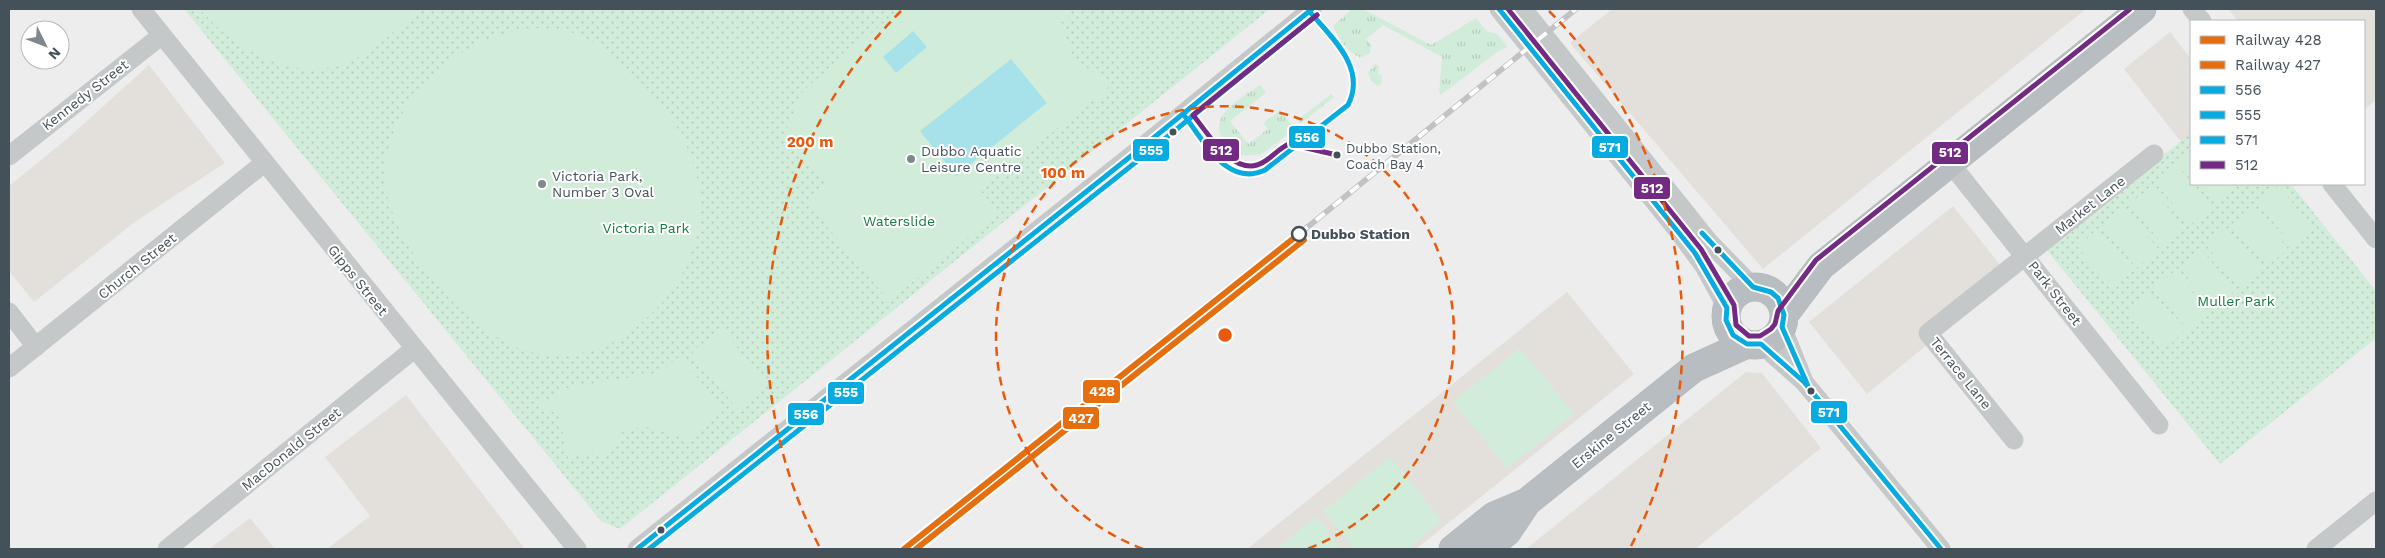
<svg xmlns="http://www.w3.org/2000/svg" width="2385" height="558" font-family="'Work Sans',sans-serif">
<defs>
<pattern id="grass-tufts" width="24" height="20" patternUnits="userSpaceOnUse" patternTransform="scale(1.25)"><rect width="24" height="20" fill="#d1edda"/><path d="M3 7l-1-3M5 7V3M7 7l1-3M15 17l-1-3M17 17v-4M19 17l1-3" fill="none" stroke="#b5cdbd"/></pattern>
<pattern id="park-dots" width="8" height="8" patternUnits="userSpaceOnUse" patternTransform="scale(1.25)"><rect width="8" height="8" fill="#d1edda"/><path d="M2 2h.1M6 6h.1" fill="none" stroke="#b5cdbd" stroke-width="1.8" stroke-linecap="round"/></pattern>
</defs>
<rect width="100%" height="100%" fill="#eeeded"/>
<path fill="#e3e0db" d="M1612,9H2086L1763,269L1570,43Z
M2228,9H2376V100L2364,110V21H2238Z
M2170,32L2191,59V133L2181,142L2124,69Z
M149,65L225,163L136,221L34,302L9,271V186L68,138Z
M1953,206L2002,267L1928,344L1867,394L1809,322Z
M1567,292L1634,374L1416,549H1247Z
M1746,372L1762,373L1821,448L1695,549H1526Z
M406,395L525,549H327L370,516L325,457Z
M250,518L275,549H209Z"/>
<path fill="url(#grass-tufts)" d="M1352,9H1363L1431,45L1476,18L1487,31L1497,34L1508,47L1500,50L1441,95L1439,92L1442,57L1383,25L1366,39L1371,45L1370,53L1362,57C1350,57 1337,36 1333,26Z
M1375,64L1379,66L1378,74L1382,75L1381,85L1378,86L1371,81L1368,73Z
M1260,85L1266,93L1230,121L1248,144L1268,129L1263,123L1280,110L1295,129L1262,154L1243,156L1226,144L1228,142L1226,140L1224,142C1206,115 1241,99 1260,85Z
M1331,94L1334,97L1300,124L1297,120Z"/>
<path fill="url(#park-dots)" d="M184,9H1270L620,529L601,521Z
M2191,133V184H2291L2376,291V338L2220,464L2046,249Z"/>
<path fill="#d1edda" d="M200,9H421C400,26 371,54 346,63C293,83 234,49 200,9Z
M900,9H1065L1069,19L1060,23L1074,59L1110,84L1099,101L1095,99L979,189L999,213L889,301L806,201L826,184L785,133L803,91Z
M530,28C549,28 567,29 584,37C603,47 619,61 635,76C681,121 717,183 693,249C670,314 600,373 527,351C470,334 399,253 387,194C379,158 395,120 417,92C446,56 485,35 530,28Z
M2191,153V174L2181,162Z
M2177,165L2211,207L2190,225L2156,183Z
M2199,184H2235L2237,186L2215,204Z
M2279,186L2313,228L2292,245L2258,203Z
M2151,187L2185,229L2164,246L2129,204Z
M2254,207L2288,249L2267,266L2232,224Z
M2124,208L2159,250L2137,268L2103,226Z
M2227,228L2262,270L2241,287L2206,245Z
M2098,229L2133,271L2111,288L2077,246Z
M2201,249L2235,291L2214,309L2179,267Z
M2175,271L2209,312L2188,330L2154,288Z
M2149,291L2184,333L2163,350L2128,309Z
M722,328L767,386L737,409L692,352Z
M1520,348L1574,414L1507,468L1453,402Z
M680,356L723,409L688,439L646,427L624,430L603,459L594,453L568,458L559,412H541L539,407L541,401L557,398L556,390L661,372Z
M1390,457L1442,521L1408,549H1354L1323,511Z
M1316,517L1342,549H1276Z"/>
<path fill="#a7e2eb" d="M913,31L927,47L896,73L883,57Z
M1011,59L1047,103L956,176L920,131Z"/>
<g fill="none" stroke-linecap="round" stroke-linejoin="round">
<defs>
<path id="highway" d="M1726 316a29 29 0 1 1 58 0a29 29 0 1 1-58 0Z
M1784,315L1821,266L2142,9
M1453,549L1494,516L1527,502L1694,368L1747,344
M1486,549L1507,532L1527,502"/>
</defs>
<use href="#highway" stroke="#b3b8bd" stroke-width="29"/>
<path stroke="#c5c8c9" stroke-width="19" d="M141,9L577,549
M1499,9L1679,232L1704,266L1727,308
M1523,9L1709,242L1753,287
M2192,9L2202,21
M9,156L162,35
M1950,163L2159,425
M2332,184L2376,239
M9,312L36,347
M1782,327L1803,379
M1761,344L1804,382L1941,549
M9,368L264,163
M2014,440L1928,333L2154,154
M167,549L414,349
M637,549L1141,148L1312,9
M2316,549L2376,501"/>
<use href="#highway" stroke="#b7bdc1" stroke-width="28"/>
<defs>
<path id="rail" d="M1299,234L1576,9"/>
</defs>
<use href="#rail" stroke="#c1c2c4" stroke-width="5.5"/>
<use href="#rail" stroke="#fff" stroke-width="4" stroke-dasharray="11" stroke-linecap="butt"/>
<defs>
<path id="bus-1" d="M1183,114C1204,140 1226,188 1265,170L1348,105C1367,68 1332,38 1309,11
M637,549L1141,148L1312,9"/>
<path id="bus-2" d="M649,549L1146,154L1317,15"/>
<path id="bus-3" d="M1499,9L1695,253L1727,308L1726,320L1733,335L1747,344H1761L1804,382L1941,549
M1702,233L1753,287L1771,292L1778,298L1784,315L1782,327L1808,386"/>
<path id="bus-4" d="M1508,9L1701,249L1734,305L1736,325L1749,336H1760L1771,329L1775,324L1778,311L1816,260L2130,9
M1317,15L1193,115C1207,132 1231,173 1257,165C1269,162 1277,149 1289,144L1337,155"/>
</defs>
<use href="#bus-1" stroke="#fff" stroke-width="9"/>
<use href="#bus-2" stroke="#fff" stroke-width="9"/>
<use href="#bus-3" stroke="#fff" stroke-width="9"/>
<use href="#bus-4" stroke="#fff" stroke-width="9"/>
<use href="#bus-1" stroke="#07abe0" stroke-width="5"/>
<use href="#bus-2" stroke="#07abe0" stroke-width="5"/>
<use href="#bus-3" stroke="#07abe0" stroke-width="5"/>
<use href="#bus-4" stroke="#732a82" stroke-width="5"/>
<defs>
<path id="rail-1" d="M904,549L1299,234"/>
<path id="rail-2" d="M916,549L1304,240"/>
</defs>
<use href="#rail-1" stroke="#fff" stroke-width="10"/>
<use href="#rail-2" stroke="#fff" stroke-width="10"/>
<use href="#rail-1" stroke="#e56e0f" stroke-width="6"/>
<use href="#rail-2" stroke="#e56e0f" stroke-width="6"/>
</g>
<g fill="none" stroke="#e8590c" stroke-width="2.5" stroke-dasharray="9 6">
<path d="M1143 549A229 229 0 1 1 1307 549"/>
<path d="M819 546A458 458 0 0 1 901 11M1549 11A458 458 0 0 1 1631 546"/>
</g>
<g fill="#455159" stroke="#fff" stroke-width="2">
<circle cx="1173" cy="132" r="4.5"/>
<circle cx="1337" cy="155" r="4.5"/>
<circle cx="1718" cy="250" r="4.5"/>
<circle cx="1811" cy="391" r="4.5"/>
<circle cx="661" cy="530" r="4.5"/>
</g>
<g fill="#80888d" stroke="#fff" stroke-width="2">
<circle cx="911" cy="159" r="5"/>
<circle cx="542" cy="184" r="5"/>
</g>
<circle fill="#fff" stroke="#455159" stroke-width="2.5" cx="1299" cy="234" r="7"/>
<g text-anchor="middle" dominant-baseline="central" stroke-width="4" stroke-linejoin="round" paint-order="stroke">
<g font-size="13" fill="#455159" stroke="#fff" text-anchor="start">
<text x="1346" y="148">Dubbo Station,<tspan x="1346" dy="16">Coach Bay 4</tspan></text>
</g>
<g font-size="14" fill="#455159" stroke="#fff">
<text transform="translate(85 95) rotate(-38)">Kennedy Street</text>
<text transform="translate(2090 205) rotate(-38)">Market Lane</text>
<text transform="translate(137 266) rotate(-39)">Church Street</text>
<text transform="translate(358 280) rotate(51)">Gipps Street</text>
<text transform="translate(2055 293) rotate(52)">Park Street</text>
<text transform="translate(1961 373) rotate(51)">Terrace Lane</text>
<text transform="translate(1611 435) rotate(-39)">Erskine Street</text>
<text transform="translate(291 449) rotate(-39)">MacDonald Street</text>
</g>
<g font-size="14" fill="#455159" stroke="#fff" text-anchor="start">
<text x="921" y="151">Dubbo Aquatic<tspan x="921" dy="16">Leisure Centre</tspan></text>
<text x="552" y="176">Victoria Park,<tspan x="552" dy="16">Number 3 Oval</tspan></text>
</g>
<g font-size="14" fill="#187941" stroke="#fff">
<text x="899" y="221">Waterslide</text>
<text x="646" y="228">Victoria Park</text>
<text x="2236" y="301">Muller Park</text>
</g>
<g font-size="14" font-weight="bold" fill="#455159" stroke="#fff" text-anchor="start">
<text x="1311" y="234">Dubbo Station</text>
</g>
</g>
<circle cx="1225" cy="335" r="8" fill="#e8590c" stroke="#fff" stroke-width="2.5"/>
<g font-size="15" text-anchor="middle" font-weight="bold" fill="#e8590c" stroke="#fff" stroke-width="4" stroke-linejoin="round" paint-order="stroke">
<text x="810" y="147">200 m</text>
<text x="1063" y="178">100 m</text>
</g>
<g stroke="#fff" stroke-width="2">
<rect x="1288" y="125" width="38" height="24" rx="5" fill="#07abe0"/>
<rect x="1591" y="135" width="38" height="24" rx="5" fill="#07abe0"/>
<rect x="1202" y="138" width="38" height="24" rx="5" fill="#732a82"/>
<rect x="1132" y="138" width="38" height="24" rx="5" fill="#07abe0"/>
<rect x="1931" y="141" width="38" height="24" rx="5" fill="#732a82"/>
<rect x="1633" y="176" width="38" height="24" rx="5" fill="#732a82"/>
<rect x="1082" y="379" width="39" height="25" rx="5" fill="#e56e0f"/>
<rect x="827" y="381" width="38" height="24" rx="5" fill="#07abe0"/>
<rect x="1810" y="400" width="38" height="24" rx="5" fill="#07abe0"/>
<rect x="787" y="402" width="38" height="24" rx="5" fill="#07abe0"/>
<rect x="1062" y="406" width="38" height="24" rx="5" fill="#e56e0f"/>
</g>
<g font-size="14" text-anchor="middle" font-weight="bold" fill="#fff">
<text x="1307" y="142">556</text>
<text x="1610" y="152">571</text>
<text x="1221" y="155">512</text>
<text x="1151" y="155">555</text>
<text x="1950" y="157">512</text>
<text x="1652" y="193">512</text>
<text x="1102" y="396">428</text>
<text x="846" y="397">555</text>
<text x="1829" y="417">571</text>
<text x="806" y="419">556</text>
<text x="1081" y="423">427</text>
</g>
<rect width="2385" height="558" fill="none" stroke="#455159" stroke-width="20"/>
<rect x="2190" y="20" width="175" height="165" fill="#ffffff" stroke="#b5b9bd"/>
<rect x="2200" y="36" width="25" height="8" fill="#e56e0f" stroke="#b5b9bd"/>
<text x="2235" y="45" font-size="15" fill="#455159">Railway 428</text>
<rect x="2200" y="61" width="25" height="8" fill="#e56e0f" stroke="#b5b9bd"/>
<text x="2235" y="70" font-size="15" fill="#455159">Railway 427</text>
<rect x="2200" y="86" width="25" height="8" fill="#07abe0" stroke="#b5b9bd"/>
<text x="2235" y="95" font-size="15" fill="#455159">556</text>
<rect x="2200" y="111" width="25" height="8" fill="#07abe0" stroke="#b5b9bd"/>
<text x="2235" y="120" font-size="15" fill="#455159">555</text>
<rect x="2200" y="136" width="25" height="8" fill="#07abe0" stroke="#b5b9bd"/>
<text x="2235" y="145" font-size="15" fill="#455159">571</text>
<rect x="2200" y="161" width="25" height="8" fill="#732a82" stroke="#b5b9bd"/>
<text x="2235" y="170" font-size="15" fill="#455159">512</text>
<g transform="translate(45 45) rotate(132)"><circle r="24" fill="#ffffff" stroke="#b5b9bd"/>
<path d="M0-4L9 19L0 12L-9 19Z" fill="#80888d"/>
<text y="-8" font-size="14" font-weight="bold" text-anchor="middle" fill="#455159">N</text>
</g>
</svg>
